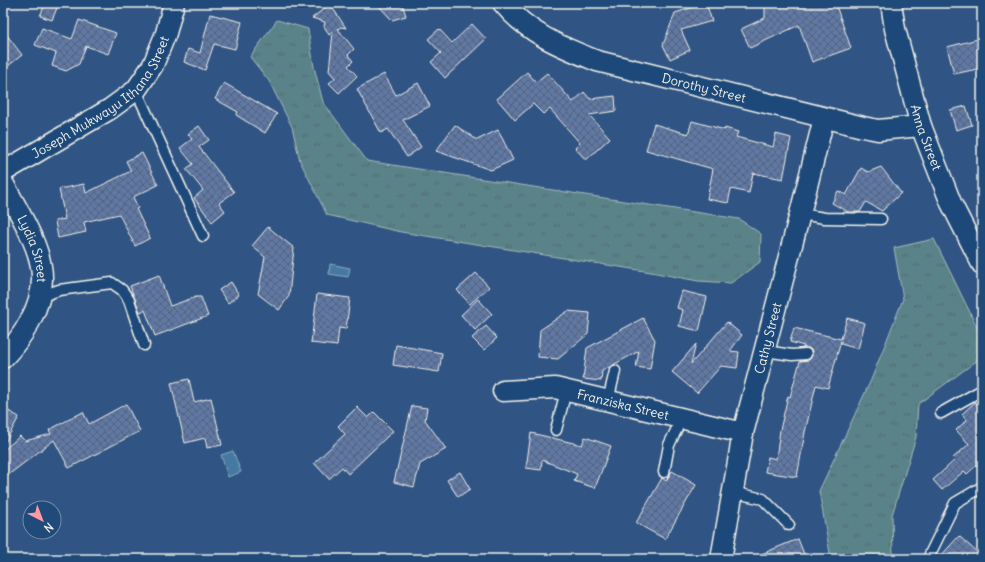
<svg xmlns="http://www.w3.org/2000/svg" width="985" height="562" font-family="Delius,sans-serif">
<defs>
<pattern id="grass-tufts" width="24" height="20" patternUnits="userSpaceOnUse"><rect width="24" height="20" fill="#5a8389"/><path d="M3 7l-1-3M5 7V3M7 7l1-3M15 17l-1-3M17 17v-4M19 17l1-3" fill="none" stroke="#536b6e"/></pattern>
<pattern id="building-cross-hatch" width="8" height="8" patternUnits="userSpaceOnUse"><rect width="8" height="8" fill="#5f78a4"/><path d="M0 0l8 8M0 8l8-8" fill="none" stroke="#55627a"/></pattern>
</defs>
<rect width="100%" height="100%" fill="#305585"/>
<filter id="ink" filterUnits="userSpaceOnUse"><feTurbulence type="fractalNoise" baseFrequency=".025" numOctaves="2"/><feDisplacementMap in="SourceGraphic" scale="8" xChannelSelector="R" yChannelSelector="G"/><feConvolveMatrix kernelMatrix="1 2 1 2 8 2 1 2 1" color-interpolation-filters="sRGB"/></filter>
<g filter="url(#ink)">
<path fill="url(#grass-tufts)" stroke="#a7bab8" d="M277,20L308,29L314,67L323,102L367,161L739,219L761,234L760,262L731,283L698,281L651,272L401,232L327,215L300,161L292,127L269,81L250,57Z
M934,239L982,337V357L918,404L916,437L892,515L893,559H831L819,491L871,380L903,299L894,248Z"/>
<path fill="#4579a2" stroke="#8ba9be" d="M330,264L350,268L348,277L329,274Z
M233,451L241,472L228,477L221,455Z"/>
<path fill="url(#building-cross-hatch)" stroke="#f4f1e8" d="M376,3H402L406,16L392,20Z
M706,3L712,21L681,30L690,50L670,59L663,45L675,13Z
M765,3H835L851,48L812,62L799,25L750,48L741,29L765,18Z
M45,4L57,8L52,20L40,16Z
M330,4L346,28L341,27L338,29L354,49L348,55L353,61L348,66L357,76L339,93L329,83L335,78L329,71L333,32L329,35L324,26L325,22L312,18Z
M210,14L242,22L235,49L214,44L205,70L184,62L188,49L200,53Z
M79,20L116,33L108,54L86,46L79,64L66,71L52,66L56,53L35,45L42,28L72,39Z
M472,24L486,39L445,78L431,62L441,53L428,39L439,29L452,43Z
M3,30L22,55L3,70Z
M978,39L982,57V68L954,74L947,47Z
M527,72L536,82L547,73L573,102L584,92L590,99L615,96L616,111L589,115L610,138L586,160L575,148L580,143L550,109L543,114L533,104L515,120L497,99Z
M384,74L396,95L418,83L430,106L403,120L421,147L407,157L388,129L381,133L357,89Z
M224,83L277,114L265,133L236,115L238,112L215,99Z
M966,106L972,125L956,130L950,110Z
M692,121L725,130V128L738,132L736,137L773,147L776,134L791,138L783,179L753,173L749,193L731,189L728,203L707,199L713,169L646,150L654,124L688,134Z
M455,125L477,140L498,130L513,160L491,170L436,151Z
M199,126L209,140L199,147L234,192L219,203L225,211L212,222L194,198L203,190L186,169L193,164L180,148L192,139L188,134Z
M142,153L158,185L133,197L138,208L136,209L150,238L135,246L119,214L84,222L86,232L58,238L55,221L65,219L59,189L84,184L86,193L131,171L126,161Z
M881,167L901,193L882,211L866,202L860,212H848L832,203L838,191L846,195L861,168L868,172Z
M268,227L294,248L289,296L279,310L258,294L265,257L252,246Z
M476,273L489,287L470,304L457,290Z
M159,275L170,306L196,297H201L208,316L155,336L145,310L140,312L130,286Z
M231,282L239,295L228,303L219,290Z
M682,291L707,297L699,331L679,326L683,310L677,308Z
M317,294L350,298L346,329L339,328L337,346L311,343Z
M478,299L492,314L475,330L461,315Z
M568,311L590,313L588,334L558,359L538,357L540,330Z
M643,318L655,340L650,369L636,367L639,351L602,371L601,381L583,379L587,348Z
M847,318L865,323L858,349L841,344V341L828,388L816,385L805,432L797,477L765,472L768,457L776,459L780,430L788,396L790,397L800,361L809,360L812,356V351L809,348H803L804,346L790,342L794,328L841,339Z
M727,322L742,335L730,351L739,352L737,368L721,366L697,393L672,372L696,344L691,364Z
M486,326L497,338L484,350L472,338Z
M396,345L442,353L439,372L393,365Z
M189,379L194,402L211,398L222,445L207,448L205,438L185,443L171,383Z
M975,402L980,408L982,406V460L967,474L964,471L942,490L933,480L955,460L953,458L969,444L956,430L967,420L962,414Z
M126,404L140,431L69,468L54,440L3,479V451L20,436L25,441L51,434L49,430L83,412L89,424Z
M412,406L427,408L425,420L446,449L420,464L414,487L394,482Z
M357,407L368,418L374,412L393,431L348,474L342,467L329,479L314,463L345,434L338,426Z
M3,408L19,417L3,446Z
M531,433L582,445L585,437L611,446L595,488L574,481L577,474L542,460L541,470L526,468Z
M672,471L696,485L665,539L636,523L662,478L666,481Z
M460,472L470,489L458,497L447,480Z
M959,536L982,557V559H938Z
M798,539L806,559H749Z"/>
<g fill="none" stroke-linecap="round" stroke-linejoin="round">
<defs>
<path id="lane" d="M136,90L203,236
M800,214L825,218L881,219
M39,297L59,290L112,283L122,290L129,300L144,345
M765,351L792,355L806,354
M608,401L615,371
M941,413L982,390
M556,430L566,391
M664,472L669,445L682,418
M732,492L763,499L789,525
M930,554L955,503L982,487"/>
<g id="street">
<path id="s1" d="M503,3C528,34 562,47 597,61L863,127L878,130L921,126"/>
<path id="s2" d="M891,3L895,29L921,126L951,203L982,264"/>
<path id="s3" d="M3,172L110,109L136,90L153,65L166,33L174,3"/>
<path id="s4" d="M3,183C17,209 43,249 42,279C42,308 22,338 3,358"/>
<path id="s5" d="M503,391L555,388L743,433"/>
<path id="s6" d="M721,559L743,433L800,214L824,118"/>
</g>
</defs>
<use href="#lane" stroke="#f4f1e8" stroke-width="13"/>
<use href="#street" stroke="#f4f1e8" stroke-width="23"/>
<use href="#lane" stroke="#1f4a7a" stroke-width="10"/>
<use href="#street" stroke="#1f4a7a" stroke-width="20"/>
</g>
</g>
<g text-anchor="middle" dominant-baseline="central" stroke-width="3.5" stroke-linejoin="round" paint-order="stroke">
<g font-size="13" fill="#f4f1e8" stroke="#1f4a7a">
<text stroke="none"><textPath href="#s1" startOffset="222">Dorothy Street</textPath></text>
<text stroke="none"><textPath href="#s3" startOffset="126">Joseph Mukwayu Ithana Street</textPath></text>
<text stroke="none"><textPath href="#s2" startOffset="139">Anna Street</textPath></text>
<text stroke="none"><textPath href="#s4" startOffset="73">Lydia Street</textPath></text>
<text stroke="none"><textPath href="#s6" startOffset="226">Cathy Street</textPath></text>
<text stroke="none"><textPath href="#s5" startOffset="122">Franziska Street</textPath></text>
</g>
</g>
<rect width="985" height="562" fill="none" stroke="#1f4a7a" stroke-width="16"/>
<rect x="8" y="8" width="969" height="546" fill="none" stroke="#f4f1e8" stroke-width="1.5" filter="url(#ink)"/>
<g transform="translate(42 520) rotate(138)"><circle r="19" fill="#1f4a7a" stroke="#748da6"/>
<path d="M0-3L7 15L0 10L-7 15Z" fill="#ff9aa2"/>
<text y="-6" font-size="11" font-weight="bold" text-anchor="middle" fill="#f4f1e8">N</text>
</g>
</svg>
